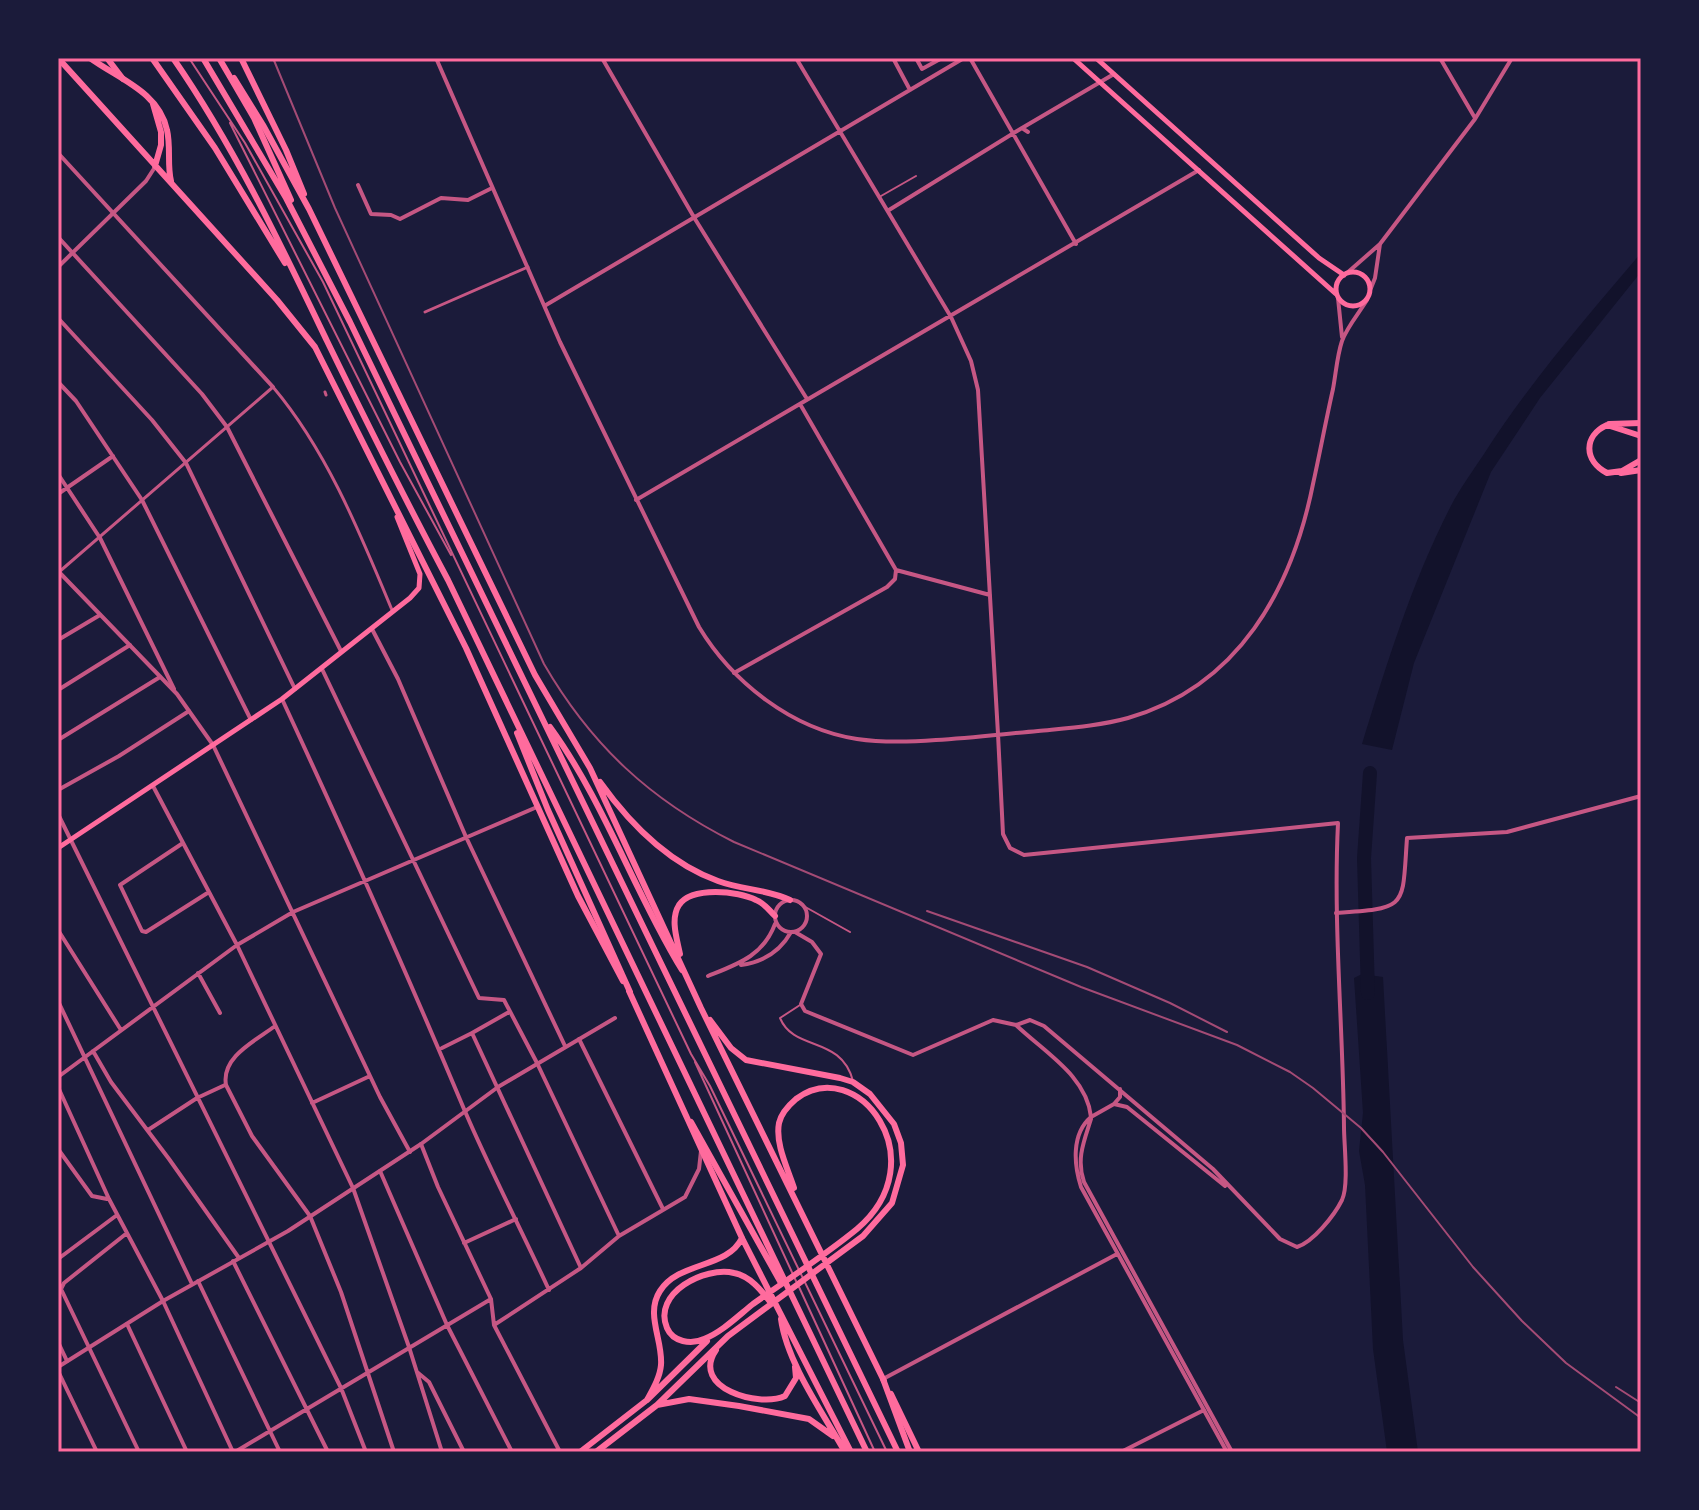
<svg xmlns="http://www.w3.org/2000/svg" width="1699" height="1510" font-family="Mulish,sans-serif">
<rect width="100%" height="100%" fill="#1b1b3a"/>
<path fill="#12122b" d="M1641,253V272L1540,398L1491,472L1414,663L1392,750L1362,744C1388,660 1413,578 1454,500C1463,484 1474,469 1484,454C1530,382 1586,318 1641,253Z
M1362,974L1383,977L1403,1340L1418,1452H1387L1373,1349L1365,1185L1359,1151L1363,1113L1354,978Z"/>
<g fill="none" stroke-linecap="round" stroke-linejoin="round">
<path stroke="#12122b" stroke-width="14" d="M1368,993L1364,858L1370,773"/>
<path stroke="#c65784" stroke-width="2" d="M189,58L245,143L323,282L691,1054L710,1086L887,1452
M230,123L400,462L451,555
M881,196L916,176
M800,904L850,932
M800,1005L780,1018C794,1052 841,1035 853,1081
M695,1062L796,1281
M799,1287L875,1452"/>
<path stroke="#c65784" stroke-width="3" d="M425,312L528,267
M325,392L326,395
M59,572L273,387C327,451 360,533 392,610"/>
<path stroke="#c65784" stroke-width="4" d="M602,58L695,219L807,399
M796,58L951,317L971,361L978,390L998,734
M893,58L910,90
M916,58L922,69L942,58
M970,58L1076,244
M1440,58L1475,118
M1028,132L1022,128L1114,74
M58,153L273,387
M358,185L371,214L391,215L400,219L441,198L468,200L492,188
M889,210L1022,128
M58,237L202,394L227,427L341,651
M1380,244L1475,119L1512,58
M1347,273L1380,244L1375,278L1371,288
M546,305L964,58
M58,318L152,420L186,463L295,689
M58,382L76,401L142,500L251,720
M58,474L100,538L174,689
M58,494L113,456
M636,500L1199,170
M896,570L990,595
M372,629L398,679L466,837L565,1046
M58,640L100,615
M322,669L479,998L504,1000L537,1063L619,1236
M734,673L887,587L895,579L896,570L800,404
M58,690L130,645
M282,699C345,835 406,971 464,1109C490,1170 521,1229 549,1290
M58,740L160,677
M213,745L380,1097L410,1152
M153,786L237,945L353,1188L409,1347L442,1452
M58,790L119,756L189,711
M58,814L341,1388L366,1452
M183,843L120,885L142,931L146,932L209,892
M1336,913C1409,908 1402,908 1407,838L1507,832L1641,796
M58,930L121,1030
M198,973L220,1013
M58,1001L192,1284
M509,1012L472,1033L581,1268
M275,1026C255,1041 221,1057 226,1085L252,1136L310,1216L341,1292L394,1452
M579,1039L663,1209
M442,1048L472,1033
M93,1051L111,1082L169,1159L239,1258
M58,1077L237,945L293,912L537,807
M58,1087L109,1199L163,1301L233,1452
M312,1103L370,1076
M1091,1117C1071,1134 1074,1165 1081,1187L1227,1452
M1091,1119C1084,1141 1076,1159 1084,1182L1232,1452
M148,1130L197,1098L225,1085
M421,1144L438,1187L491,1299L494,1325L560,1452
M58,1149L92,1196L107,1199
M380,1171L447,1325L512,1452
M127,1233L64,1283L61,1289L139,1452
M464,1243L516,1219
M58,1259L117,1215
M233,1261L328,1452
M198,1281L280,1452
M127,1324L187,1452
M494,1325L581,1268L619,1236L685,1197L699,1169L701,1151
M58,1342L67,1361
M58,1371L97,1452
M417,1372L429,1382L464,1452
M883,1379L1117,1254
M235,1452L491,1299
M1121,1452L1204,1410"/>
<path stroke="#c65784" stroke-width="4" d="M436,58L560,342L699,627C733,683 792,729 857,739C884,743 909,742 936,740C970,738 1004,734 1038,731C1068,728 1099,726 1128,718C1239,686 1292,589 1313,484C1320,452 1326,420 1333,389C1336,373 1337,356 1342,341C1347,327 1359,313 1367,300
M58,267L146,181L155,167
M1338,298L1342,337
M58,571L177,694L213,745
M775 916a16 16 0 1 1 32 0a16 16 0 1 1-32 0Z
M795,932L812,942L821,954L801,1004L805,1011L913,1055L993,1020L1016,1025L1030,1020L1044,1026L1213,1169L1280,1239L1297,1247C1313,1242 1334,1216 1342,1200C1349,1185 1344,1145 1344,1127C1343,1026 1333,924 1338,823L1024,855L1010,848L1003,834L998,734
M741,965C763,962 780,952 791,932
M708,976C738,964 763,956 775,924
M1016,1025C1044,1052 1087,1076 1091,1117L1114,1104L1127,1107L1225,1186
M1114,1104L1120,1097V1089
M58,1367L163,1301L288,1231L421,1144L498,1087L615,1018"/>
<path stroke="#ff6b9d" stroke-width="5" d="M1073,58L1336,294
M1096,58L1319,258L1344,275
M1336 289a17 17 0 1 1 34 0a17 17 0 1 1-34 0Z
M58,848L282,699L410,598L419,588L420,574L397,517"/>
<path stroke="#ff6b9d" stroke-width="6" d="M58,58L277,300L315,347L466,648L578,896L623,981
M90,58C119,79 159,92 167,130C171,147 167,165 171,181
M241,58L286,150L304,194
M234,78L263,125L309,209L535,675L590,768L701,1008L884,1381
M153,104L161,132V145L155,166
M1609,424L1641,423
M1641,436L1607,425C1583,436 1584,461 1607,473L1622,471L1641,460
M1621,473L1641,470
M600,782C630,824 668,863 718,881C742,890 767,889 790,900
M680,954C677,939 670,919 679,905C692,886 738,891 756,900C764,903 769,910 775,916
M629,991L742,1238L851,1452
M771,1303C761,1290 750,1276 734,1273C705,1266 652,1293 667,1328C673,1342 691,1345 704,1339C722,1332 738,1316 753,1304C788,1279 824,1256 857,1229C938,1160 857,1053 796,1099C789,1105 781,1114 779,1123C775,1144 788,1169 794,1188
M781,1319C787,1363 823,1413 845,1452
M716,1350C690,1388 759,1408 785,1396L796,1378L795,1367
M891,1394L919,1452
M647,1400C653,1389 660,1377 661,1365C663,1340 645,1314 660,1291C679,1261 727,1269 742,1238
M657,1405L689,1399L739,1406L809,1419L833,1436
M580,1452L647,1400L707,1341
M596,1452L657,1405L728,1336L863,1236L892,1203L903,1165L901,1143L894,1124L870,1094L853,1082L840,1078L746,1060L731,1048L710,1020"/>
<path stroke="#ff6b9d" stroke-width="6" d="M107,58L123,79
M152,58L215,148L285,263
M173,58C234,146 281,245 327,341C366,421 406,501 448,580L867,1452
M203,58L286,198L350,322L898,1452
M219,58L254,118L291,200
M550,727C604,801 634,892 682,970
M517,733L548,810L630,992
M691,1122L781,1283
M883,1379L910,1452"/>
<path stroke="#a44b75" stroke-width="2" d="M273,58L335,208L544,664C591,745 650,800 734,842L1081,987L1237,1045L1290,1072L1313,1088L1361,1128L1383,1152L1473,1267L1522,1321L1566,1363L1641,1418
M927,911L1087,967L1170,1003L1227,1032
M1616,1387L1641,1403"/>
</g>
<rect width="1699" height="1510" fill="none" stroke="#1b1b3a" stroke-width="120"/>
<rect x="60" y="60" width="1579" height="1390" fill="none" stroke="#ff6b9d" stroke-width="3"/>
</svg>
